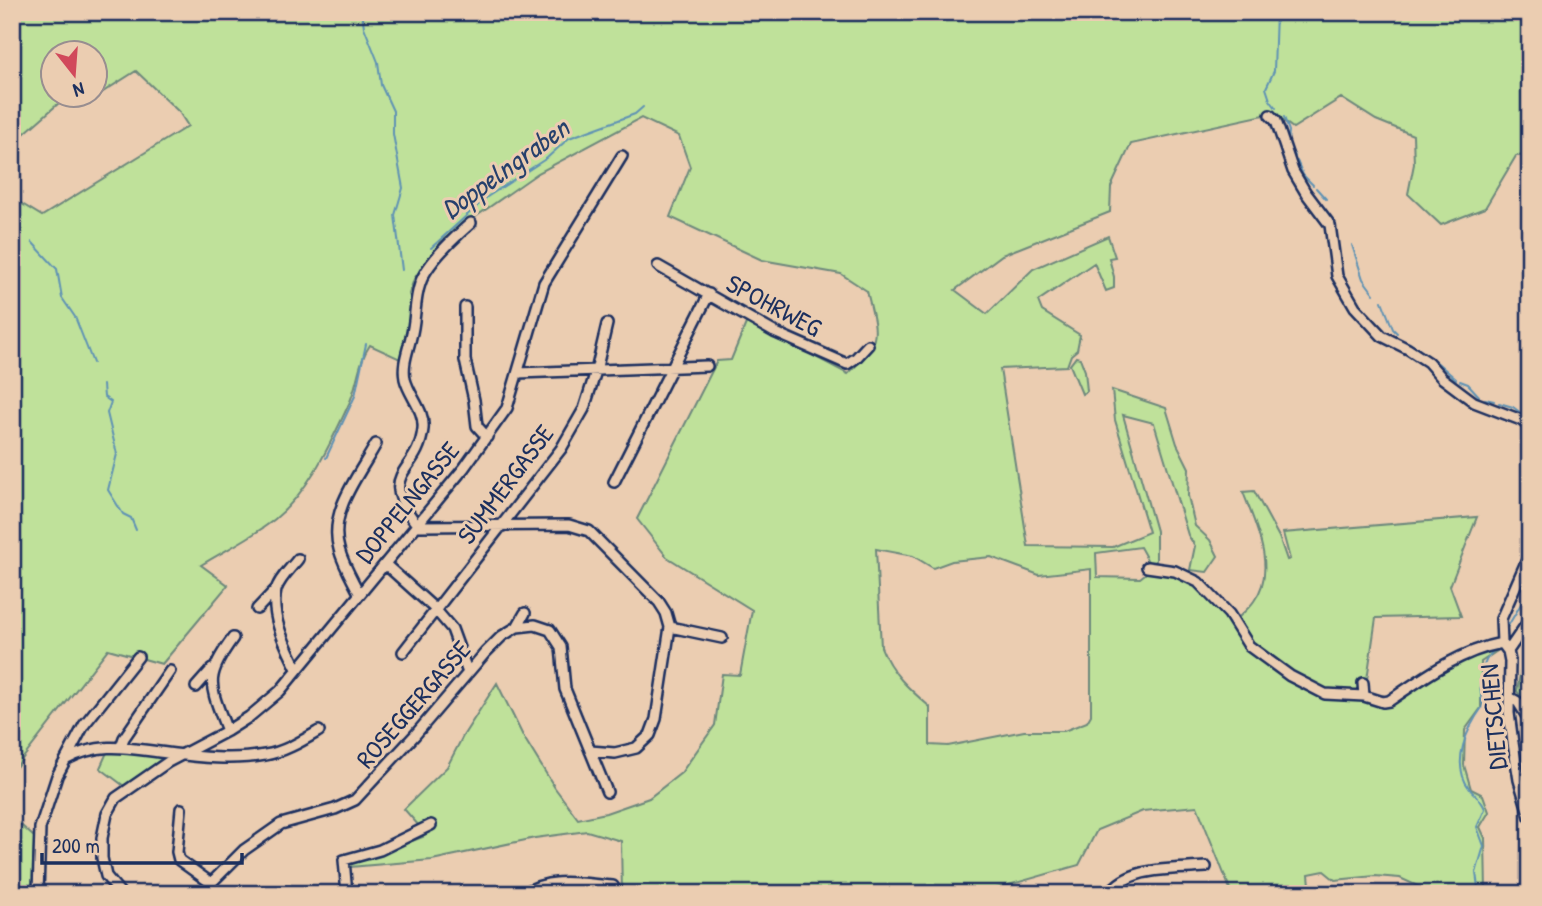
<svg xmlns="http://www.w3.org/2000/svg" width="1542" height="906" font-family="'Patrick Hand',sans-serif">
<rect width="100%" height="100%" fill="#ebcdb1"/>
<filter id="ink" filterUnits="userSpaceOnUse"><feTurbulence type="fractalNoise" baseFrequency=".0143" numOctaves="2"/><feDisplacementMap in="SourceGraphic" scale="14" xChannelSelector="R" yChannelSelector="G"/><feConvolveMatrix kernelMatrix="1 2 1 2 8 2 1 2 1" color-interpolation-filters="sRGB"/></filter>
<g filter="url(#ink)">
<path fill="#bfe19a" stroke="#6d887c" stroke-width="2" fill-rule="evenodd" d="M12,12H1530V155L1516,156L1485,208L1441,225L1408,194L1414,164L1413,135L1376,120L1341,98L1293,128L1273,113L1131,144L1111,187L1110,212L1002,255L955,290L987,314L1033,269L1108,236L1115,257L1109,258L1114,277V288L1106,291L1094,263L1038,301L1042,311L1080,335L1077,350L1071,355L1067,366L1000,369L1028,546L1113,547L1149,532L1115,420L1112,390L1166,408L1177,444L1189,468L1188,496L1195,526L1210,540L1218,556L1207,572L1190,570L1195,546L1188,535L1154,423L1123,415L1156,531V566L1150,565L1140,547L1096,553L1097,577L1140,578L1150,570C1169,573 1187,578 1203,589C1216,598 1225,611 1239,617C1244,612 1250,607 1254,601C1278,569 1255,524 1243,492L1254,491L1279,537L1287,560L1290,559L1283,533L1477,517L1450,586L1461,616L1376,618L1365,693L1392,703L1455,661L1492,646L1500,649L1481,662V708L1465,730L1464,765L1471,789L1483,795L1489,812L1480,827L1485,838L1486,892L1435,894L1400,878L1375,876L1335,880L1324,871L1309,874L1310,885L1286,890V894H1232L1197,806L1143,811L1097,830L1079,865L977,894L622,892L621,841L587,831L535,838L432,860L349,867L351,864L423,837L420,827L404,809L447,767L463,736L497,683L523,736L555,788L578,819L606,813L649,798L681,773L715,725L722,674L740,675L752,610L667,557L637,519L717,361L731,360L747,321L848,374C882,340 878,337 867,291L841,274L762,260L670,217L690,167L679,136L641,118L538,173L441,241L414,279L409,294C418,316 408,338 400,359L370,345C357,364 358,386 348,406C329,446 310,490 275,519C253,537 225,550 201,565L228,585L162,664L108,649L12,772V205L17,201L42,216L188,126L179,112L136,71L87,102L71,95L94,94V52H52V94L68,95L17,140L12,139ZM876,549L913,556L933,568L952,561L991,557L1039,575L1091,569V715L1087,722L1064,731H1024L948,746L930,745V707C909,689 891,673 881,647Z
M1076,357L1080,358L1085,371L1087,391L1082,394L1070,365Z
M1530,644V710L1517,691L1522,664Z
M108,750L160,756L162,759L124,786L100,768Z
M12,817L34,837L32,894H12Z"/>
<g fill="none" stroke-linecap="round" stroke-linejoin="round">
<path stroke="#5f92b4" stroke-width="2" d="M362,12L364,27L378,62L381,85L393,111V134L403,188L395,215L402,270
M1276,108L1270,100L1266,88L1274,71L1276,12
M1284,117L1289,131L1288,143
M1290,148L1295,156
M1297,161L1303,175L1313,185
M1316,188L1326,199
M32,242L57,269L62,298L75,317L93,363
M1352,245L1363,279L1374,294
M431,248L487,197L547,158L569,138L635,114L643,107
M1382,301L1393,329L1397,333
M1408,342L1419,349
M1433,359L1456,379
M1460,381L1468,384L1479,396
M103,385L104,397L111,402L107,413L117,454L108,490L123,514L131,518L136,530
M1485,399L1494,401
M1499,403L1513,407L1521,413
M1526,416L1530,419
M326,458L355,396L366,344
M1505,631L1524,599L1530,594
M1479,894L1476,873L1484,846L1477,827L1485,809C1480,796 1475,797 1469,788C1450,762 1468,727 1483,706C1478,686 1479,661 1497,648"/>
<defs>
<path id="minor" d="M1270,115L1276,121L1293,171L1306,193L1330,225L1337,276L1355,307L1382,336L1408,349L1428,362L1442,378L1474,402L1521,420L1530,427
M471,223C455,237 426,264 420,284C414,301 416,320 411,337C408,351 402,364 405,379C409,396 425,410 423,429C418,476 374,470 418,526L569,525L589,531L659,602L666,613L670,627L656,719L650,735L636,748L615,753L590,751
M658,266L774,332L847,364L856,358L868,345
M465,307V360L474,400L477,426L487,437
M518,373L707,366
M614,482L709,294
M1530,553L1501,619L1502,643L1508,651L1510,661L1509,713L1513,743L1519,780L1530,817
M385,564L435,609L452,629L468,673
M1147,567L1175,571L1198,582L1229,614L1249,646L1290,676L1325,694L1364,696L1383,702L1389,701C1424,677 1460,651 1502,643
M359,593C352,579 343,564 339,549C328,512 359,475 376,444
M257,609L276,589
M517,627L525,613
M670,627L722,638
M1508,651L1530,619
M403,652L561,449L584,409L596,371L607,324
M297,669C286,646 270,617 276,590C279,579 291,568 298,559
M1363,683L1364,696
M196,687L212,669
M1509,697L1518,702L1530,721
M227,731C210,685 203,679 233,638
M121,746L124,738L170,671
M67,759C103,740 130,749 167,753C199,757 233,761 265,755C284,752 302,741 319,731
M181,809L177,852L179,860L211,883
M38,894L40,828L57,776L84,725L138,657
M121,894L106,876L102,858V838L107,814L116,798L168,762L227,731L249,717L280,691L464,468L507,408L544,283L622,156
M213,894L211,883L244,850L281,824L335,809L355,800L415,735L485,653L502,636L517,627L535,625L550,630L561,647L565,689L607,792
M347,894L344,860L380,850L431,825
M523,894C551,876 582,884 613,886
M1109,894C1129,865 1174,870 1206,867"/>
</defs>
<use href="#minor" stroke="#1b2f5e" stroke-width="14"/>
<use href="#minor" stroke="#ebcdb1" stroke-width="9"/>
</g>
</g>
<g text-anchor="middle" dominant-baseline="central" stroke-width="6" stroke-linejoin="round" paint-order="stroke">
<g font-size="26" fill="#1b2f5e" stroke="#ebcdb1">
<text transform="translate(774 305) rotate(28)">SPOHRWEG</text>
<text transform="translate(505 484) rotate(-53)">SUMMERGASSE</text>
<text transform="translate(407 502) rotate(-51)">DOPPELNGASSE</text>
<text transform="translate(413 704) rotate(-49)">ROSEGGERGASSE</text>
<text transform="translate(1493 717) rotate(-95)">DIETSCHEN</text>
</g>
<g font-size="28" font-style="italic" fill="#26406c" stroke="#ebcdb1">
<text transform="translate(505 168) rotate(-36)">Doppelngraben</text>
</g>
</g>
<rect width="1542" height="906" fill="none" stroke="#ebcdb1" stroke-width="42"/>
<rect x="21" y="21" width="1500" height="864" fill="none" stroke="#1b2f5e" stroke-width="2.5" filter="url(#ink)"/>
<g transform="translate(74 74) rotate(163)"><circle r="33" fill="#ebcdb1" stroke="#988e90" stroke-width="2"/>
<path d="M0-5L12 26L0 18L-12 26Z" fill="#d1495b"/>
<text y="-10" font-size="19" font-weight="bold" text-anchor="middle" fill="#1b2f5e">N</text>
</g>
<path d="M42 853v10h200v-10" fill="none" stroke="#1b2f5e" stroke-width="3.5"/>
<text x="52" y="853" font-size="21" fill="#1b2f5e" stroke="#ebcdb1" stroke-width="5" paint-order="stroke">200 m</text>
</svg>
